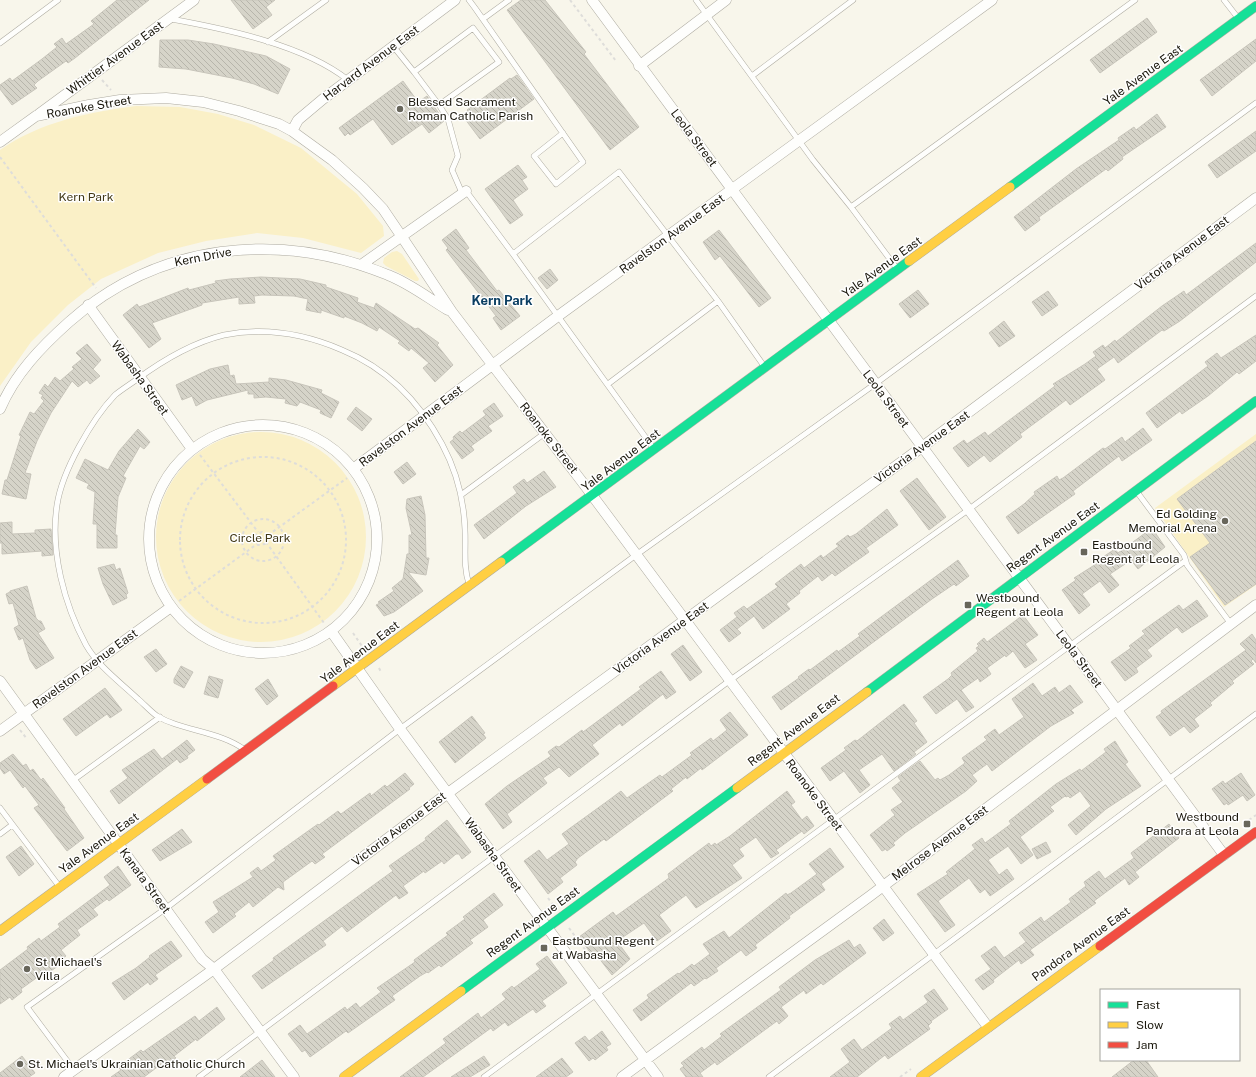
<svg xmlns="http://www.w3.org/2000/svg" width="1256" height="1077" font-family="'Public Sans',sans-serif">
<defs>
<pattern id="building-back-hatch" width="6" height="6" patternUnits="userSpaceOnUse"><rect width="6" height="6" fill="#d6d4c9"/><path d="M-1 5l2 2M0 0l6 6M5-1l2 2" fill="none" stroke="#b7b5ab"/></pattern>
</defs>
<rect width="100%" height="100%" fill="#f8f6eb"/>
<path fill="#faf0c7" d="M136,106L180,107L218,114L254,125L301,148L357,194L383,226L384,236L361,253L303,238L257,233L206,241L158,253L101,279L68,305L31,342L0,386V150C40,122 89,112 136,106Z
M397,251L402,254L419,279L418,281H415L386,266L383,263L384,258L392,252Z
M156 537a105 105 0 1 1 210 0a105 105 0 1 1-210 0Z
M1256,434V585L1224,607L1155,508Z"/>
<path fill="url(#building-back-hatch)" stroke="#c8c5bb" d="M117,0H149L75,58L68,63L66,61L38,81L34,85L37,88L12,105L0,89V85L10,78L12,81L42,59L57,47L54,44L62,38L66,44L94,24L91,21Z
M231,0H275L266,7L272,15L253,29Z
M521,0H545L586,52L584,54L639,127L610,150L507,10Z
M1147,18L1157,32L1100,73L1090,60Z
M1256,39V61L1212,96L1200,80Z
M160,40H188L214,44L266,56L290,69L278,94L254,84L232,78L186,69L159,67Z
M517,75L534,99L480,139L462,115L468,111L467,110L510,78L511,79Z
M403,81L418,102L427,96L444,121L429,133L422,124L392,145L373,119L350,135L348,133L345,136L339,128Z
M1157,114L1166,127L1122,157L1123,159L1108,171L1106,169L1039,217L1040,220L1025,231L1014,217L1076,169L1119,140L1118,138L1134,127L1136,130Z
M1256,131V151L1217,178L1208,165Z
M518,165L527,177L522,180L528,189L513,200L523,215L510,224L485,189Z
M456,229L469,248L466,250L497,291L499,290L520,316L501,330L493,318L496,316L446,250L448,248L442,240Z
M719,230L771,298L759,307L720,256L715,260L703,242Z
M1256,243V262L1180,321L1164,331L1162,330L1118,363L1114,357L1097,369L1105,380L1070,405L1066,400L1020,434L1022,437L990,462L984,455L968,467L953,448L964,440L967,444L985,432L988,436L1055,386L1053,384L1085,364L1096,356L1093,352L1103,345L1105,348L1115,340L1116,342L1162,306L1184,291L1186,295Z
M550,269L558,280L547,289L538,278Z
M261,277L300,279L326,285V287L358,298L357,302L374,308L376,303L415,329L418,328L439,343L437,345L453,365L435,382L423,368L429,363L411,348L409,351L398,343L400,341L379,327L377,331L362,323L344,316V318L321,310V313L306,310L308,299L294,296L262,295L254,296L255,303L239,304V297L202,303V305L152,323L161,339L149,348L123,315L137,304L139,307L188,288L189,290L216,283L215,281L230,279Z
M918,290L929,304L910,318L899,304Z
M1048,291L1058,305L1042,316L1032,302Z
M1004,321L1015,336L999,347L989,333Z
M1256,335V361L1239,374L1237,372L1208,396L1182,414L1180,411L1157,428L1146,413L1208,366L1205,362L1217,353L1221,358Z
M87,344L101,360L93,369L100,376L90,384L87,380L78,387L72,381L51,413L37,441L25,473L31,474L26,499L2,494L5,480H7L21,436L19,435L30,412L34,414L44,401L41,398L43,395L39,393L45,384L48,387L55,377L60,381L74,369L72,367L82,359L76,353Z
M228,365L230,376L234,375L236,384L269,382V378L286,380L322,390L321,393L339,402L331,418L320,413L321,410L300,402L297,406L285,403L286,399L266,397L254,398V394H248V390L207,400L196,406L192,396L182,400L176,385L210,369Z
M494,403L503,416L488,426L492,431L471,446L474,450L462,459L450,442L454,439L453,437L460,431L462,433L486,415L483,411Z
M356,407L372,419L362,431L347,419Z
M1143,428L1152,440L1122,461L1119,456L1073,491L1075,494L1018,534L1006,517L1024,504L1035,494L1034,492L1057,476L1059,480L1063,478L1103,448L1105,449L1122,437L1125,442Z
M138,429L150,442L144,449L140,446L123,476L126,478L118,497L115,535H117V548H97V524H93L95,492L87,488L89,484L76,478L85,459L108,470L119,451Z
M1256,441V584L1225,605L1190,557L1210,543L1177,499Z
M407,462L416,474L403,484L394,472Z
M544,471L556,487L526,506L484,539L474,525L517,493L513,487L524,479L527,483Z
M917,478L946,517L929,530L900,491Z
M421,496L425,515L426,558H429L426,575L408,572L423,591L394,612L384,616L376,605L380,603L378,602L394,591L392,588L403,579L407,554H409V535H412L406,508L407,499Z
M887,509L898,525L866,548L869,552L835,576L832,573L822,581L818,576L799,591L800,593L786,604L790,609L763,629L754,616L737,629L741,633L729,642L720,630L737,617L734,613L744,606L747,609L768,594L778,587L775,584L801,564L804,568L821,555L823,558L839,546L836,544L848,535L850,537L856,534Z
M12,522V534L35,533V530L51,529L53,555L42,556V551L2,554V543H0V523Z
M1152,528L1165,547L1138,569L1131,560L1110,574L1119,585L1109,593L1100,581L1082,594L1090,605L1079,614L1062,590L1076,580L1074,578L1104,559L1103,557L1115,549L1118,553Z
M958,560L969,576L956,586L954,584L932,599L781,710L772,697L799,678L798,677L809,669L810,670L837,650L838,652L860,636L858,634Z
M114,564L116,570L120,568L128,593L126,595L127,598L113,605L103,584L98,568Z
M27,586L36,618L39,621H41L45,629L38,633L54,658L36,669L30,660L23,638L19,640L14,628L19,625L13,603L9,604L6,594L10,592V591Z
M1197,600L1208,616L1182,633L1177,627L1147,650L1152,656L1136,668L1138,672L1125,681L1111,662L1131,648L1129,646L1145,634L1142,631L1152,624L1179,605L1183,610Z
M1023,615L1038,635L1025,644L1037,660L1025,668L1013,651L1006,657L1005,655L987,668L991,674L980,682L978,678L961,690L974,707L966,712L957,699L936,714L923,697L948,679L952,675L951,673L978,651L976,648L979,646L977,644L984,638L987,642Z
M1252,634L1256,640V663L1253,659L1251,661L1254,664L1232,681L1234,683L1210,703L1212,705L1194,719L1199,726L1190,733L1184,726L1170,736L1156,717L1162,713L1161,711L1246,650L1240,644Z
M683,645L702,672L690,681L671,654Z
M156,649L167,664L156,672L144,657Z
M181,666L193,672L184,688L174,683V679Z
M661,671L676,692L666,699L663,694L622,726L620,723L592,745L599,754L569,777L559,767L543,778L547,783L507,814L512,822L503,829L485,804L507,786L551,756L548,752L556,746L559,747L582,730L583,732L641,689L639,687Z
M209,676L223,680L218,698L204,694Z
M268,679L278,696L267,705L255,689Z
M1033,683L1042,696L1055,687L1059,693L1070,685L1083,702L1071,710L1074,713L1051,726L992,771L987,764L972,775L977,781L966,791L905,833L893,843L895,845L887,851L886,849L882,851L870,835L895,815L891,810L903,802L892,788L901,781L898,777L920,761L935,780L938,778L940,780L949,775L965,763L962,758L987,740L984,737L995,729L999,735L1024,717L1012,699Z
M105,688L122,710L110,718L107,714L76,736L63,719Z
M904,704L917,721L914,723L927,742L914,752L916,754L894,771L882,754L859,770L870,785L860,793L844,771L830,781L821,768L846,750L844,748L855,740L857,741Z
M730,712L748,735L702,770L701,768L687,779L686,777L671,789L673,791L606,841L604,839L578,858L575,862L577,865L560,878L563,882L548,894L524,861L539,850L547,860L569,844L562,834L609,800L621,791L627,798L660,775L662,777L692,755L690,753L711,738L713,741L727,730L720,720Z
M472,716L485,733L483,734L486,738L455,763L439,742Z
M187,740L195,750L187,756L188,758L180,763L177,759L119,804L110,791L128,778L122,770L154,749L162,759Z
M1115,741L1128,762L1125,764L1141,786L1106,809L1076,835L1068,825L1091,806L1080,791L1070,798L1068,796L1066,797L1065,796L1050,807L1054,811L1020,837L1033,855L1021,864L1008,846L988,860L999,875L1007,869L1014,879L990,896L985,889L980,893L969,878L938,901L955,925L945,932L917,894L948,874L946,872L975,849L972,845L982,838L985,843L1011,824L1009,821L1056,784L1080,769L1081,771L1106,752L1104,749Z
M13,754L23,766L26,764L30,771L33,769L41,780L43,778L65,808L64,809L84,838L67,851L34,808L39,805L25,786L23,788L10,770L4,774L0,768V763Z
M405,773L414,784L409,788L410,789L322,854L325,857L315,864L312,861L283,882L284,890L278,887L253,907L249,902L234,914L236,916L213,933L205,922L219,912L213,902L253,877L250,873L258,867L261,871L276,860L273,856L318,824L319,825L338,811L341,814L370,793L371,796L385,785L387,787Z
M1241,773L1255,795L1247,801L1243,795L1228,805L1227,803L1224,805L1212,789L1223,781L1225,784Z
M787,791L795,802L791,805L802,820L807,816L814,826L804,834L802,831L776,850L779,853L771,858L756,837L739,849L744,856L732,865L742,878L696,908L686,895L659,915L671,931L657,941L644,923L617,941L630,959L612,975L595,953L592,955L579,937L613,912L616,916L619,914L669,878L668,874L685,861L709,843L711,846L715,843L716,845L730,836Z
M447,820L471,852L462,859L459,854H456L444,864L442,861L425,873L424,871L403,886L408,893L399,899L396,895L347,932L342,926L323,941L326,945L262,989L252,976L274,960L273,958L393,871L389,866L426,840L425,838Z
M1169,824L1179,838L1135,872L1139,877L1129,885L1125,878L1094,901L1096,903L1030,950L1034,955L1021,964L1019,960L993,980L994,982L983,990L975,980L991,969L981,956L995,946L1004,958L1026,942L1019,933L1041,917L1044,922L1071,902L1069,899L1086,886L1084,882L1099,871L1105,879L1134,858L1131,853Z
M182,829L192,842L160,861L152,850Z
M1046,842L1051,852L1037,859L1032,849Z
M21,846L34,864L19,876L6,857Z
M830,848L844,867L821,884L825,890L789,916L790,918L755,945L757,948L746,956L741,950L716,968L718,971L706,979L705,978L694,986L691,983L641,1021L633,1010L649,998L647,995L678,973L679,974L692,964L694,966L710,954L703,944L724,931L729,938L786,893L787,895L791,893L817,874L809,864Z
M118,866L131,885L109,901L107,899L93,909L98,915L77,930L80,935L61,950L66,956L57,963L58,966L48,973L46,971L21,989L22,992L12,1000L10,997L0,1004V970L28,949L27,947L39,938L41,941L60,927L58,924L110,885L104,877Z
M494,893L503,905L483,920L488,927L470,940L473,943L441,967L439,965L428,973L427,972L420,976L392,996L395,1000L348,1033L346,1031L310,1057L305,1050L302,1052L288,1034L300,1025L307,1034L345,1007L347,1010L356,1003L360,1008L381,992L377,988L415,962L414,960L448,935L446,933L465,919L463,917Z
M884,919L894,933L883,941L873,928Z
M849,940L854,948L860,944L866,953L823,985L821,983L806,994L804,990L781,1007L788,1016L779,1024L777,1021L717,1065L715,1062L700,1073L703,1077H686L680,1069L684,1066L681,1063L702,1047L704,1050L722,1036L720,1034L781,990L779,987L815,960Z
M171,941L182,956L155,975L158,979L150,985L148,982L124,1000L112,983L136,968L150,957L149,956Z
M547,956L567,983L542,1001L546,1006L536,1013L533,1009L508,1026L505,1022L493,1031L491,1028L423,1077H400L446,1043L443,1039L458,1028L478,1013L481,1018L506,999L502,994L512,986L514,988L540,969L536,964Z
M934,989L948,1009L931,1021L932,1022L928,1026L930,1029L888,1059L885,1055L857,1077H830L850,1062L841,1049L854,1039L862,1050L892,1028L889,1024L900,1016L903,1020L928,1002L924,996Z
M217,1007L225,1019L197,1041L196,1039L174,1056L176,1058L166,1065L164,1062L144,1077H111L121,1070L118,1067L141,1050L143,1052L195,1016L199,1021Z
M602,1031L611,1044L606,1047L608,1050L595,1060L593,1058L589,1061L575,1043L585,1036L589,1041Z
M22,1056L35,1073L29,1077H0V1073Z
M484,1056L490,1065L470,1077H451Z
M562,1058L573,1072L566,1077H536Z
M262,1060L275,1077H240Z
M1134,1060H1146L1158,1077H1112Z"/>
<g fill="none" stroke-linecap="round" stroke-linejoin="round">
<defs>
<path id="lane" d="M469,0L475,8L583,162L556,184L534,156L563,133
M696,0L813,160L851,207L898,270
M1224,0L1238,18
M171,19C226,29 304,45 348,80
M483,19L509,0
M268,42L326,0
M0,43L58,0
M393,46L414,72
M752,76L853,0
M439,105L499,62L473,28L414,72L439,105L448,119L458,156L452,170L462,193
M466,191L513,254
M851,207L1135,0
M608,384L718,301
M654,449L513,254L619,172L718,301L764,366
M1137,492L1184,555L1187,565L1231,624
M461,495L545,433
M245,750C225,735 198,732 175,724C169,722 162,719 157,716C150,711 144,704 138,699C120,682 98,666 86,645C64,604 50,551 57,505C62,471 92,419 115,395C121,390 129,385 136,380C163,360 191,343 224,335C264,327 305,334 342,350C386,368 419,401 442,444C456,470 464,500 465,530C466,549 463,566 469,584
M72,781L160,717
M0,808L59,886
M0,834L12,825
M74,1070L27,1007L165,909L400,729L636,555L875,384L1256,103
M199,1077L729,681L968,510L1256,296
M484,1077L1185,561
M769,1077L1256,714"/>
<path id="street" d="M592,0L1224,855
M639,66L726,0
M39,114L194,0
M292,131L298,120L323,99L455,0
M0,142L36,116L89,105L120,100L166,98L203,102L239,111L279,124L292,131L332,160L363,188L383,209L402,237L452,312L583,483L988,1027
M361,265L466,191
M88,305L192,449
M0,409C15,374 41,347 69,322C158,243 279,230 388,275C409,283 428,298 448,310
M149 539a114 114 0 1 1 228 0a114 114 0 1 1-228 0Z
M353,469L558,316L992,0
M331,631L400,729L658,1077
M0,681L202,959L214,969L294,1077
M0,731L171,607
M64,1077L214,969L448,793L922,447L1256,198
M622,1077L870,896L1256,605"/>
<path id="fast" d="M1010,187L1256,6
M501,562L909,261
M867,692L1256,401
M461,991L737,788"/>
<path id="slow" d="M909,261L1010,187
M333,686L501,562
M737,788L867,692
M0,931L207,779
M344,1077L461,991
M921,1077L1100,946"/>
<path id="jam" d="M207,779L333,686
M1100,946L1256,832"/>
</defs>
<use href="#lane" stroke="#aeaba1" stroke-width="6"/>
<use href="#street" stroke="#aeaba1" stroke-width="11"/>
<use href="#fast" stroke="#aeaba1" stroke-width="10"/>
<use href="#slow" stroke="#aeaba1" stroke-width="10"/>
<use href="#jam" stroke="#aeaba1" stroke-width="10"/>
<path stroke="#deddda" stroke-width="2" stroke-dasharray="3 3" stroke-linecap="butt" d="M570,0L616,61
M102,80L111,90
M0,157L96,288
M200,455L258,532
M180 540a83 83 0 1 1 166 0a83 83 0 1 1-166 0Z
M242 540a21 21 0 1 1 42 0a21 21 0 1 1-42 0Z
M267,536L262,532L255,535V542L258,545L265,544L267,536L347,478
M266,542L324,623
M179,601L257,544
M353,633L364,649
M379,668L381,672
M20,730L27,739
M1249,820L1256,815
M548,898L554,906
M569,928L592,959
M900,1077L911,1069"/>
<use href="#lane" stroke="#fefefc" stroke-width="5"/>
<use href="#street" stroke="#fefefc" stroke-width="10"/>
<use href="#fast" stroke="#16e098" stroke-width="9"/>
<use href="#slow" stroke="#ffcf43" stroke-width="9"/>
<use href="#jam" stroke="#f24e42" stroke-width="9"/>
</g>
<g fill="#68665b" stroke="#fff" stroke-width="1.5">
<circle cx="400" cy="109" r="4"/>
<circle cx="1225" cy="521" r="4"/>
<rect x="1080" y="548" width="8" height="8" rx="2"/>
<rect x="964" y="601" width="8" height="8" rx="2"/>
<rect x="1243" y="820" width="8" height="8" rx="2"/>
<rect x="540" y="944" width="8" height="8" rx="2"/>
<circle cx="27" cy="969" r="4"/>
<circle cx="20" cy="1064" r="4"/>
</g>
<g text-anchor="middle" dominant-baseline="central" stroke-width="3" stroke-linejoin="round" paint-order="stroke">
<g font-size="12" fill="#1b180d" stroke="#fff">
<text transform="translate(115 58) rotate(-36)">Whittier Avenue East</text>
<text transform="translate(371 63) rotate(-37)">Harvard Avenue East</text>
<text transform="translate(1143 75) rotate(-36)">Yale Avenue East</text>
<text transform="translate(89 107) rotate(-10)">Roanoke Street</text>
<text transform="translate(694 138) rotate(53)">Leola Street</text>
<text transform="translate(672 234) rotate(-36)">Ravelston Avenue East</text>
<text transform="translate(1182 253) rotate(-37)">Victoria Avenue East</text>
<text transform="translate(203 257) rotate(-11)">Kern Drive</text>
<text transform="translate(882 267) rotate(-36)">Yale Avenue East</text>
<text transform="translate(140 378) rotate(54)">Wabasha Street</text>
<text transform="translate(886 399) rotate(53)">Leola Street</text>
<text transform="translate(411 426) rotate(-37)">Ravelston Avenue East</text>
<text transform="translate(549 438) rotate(52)">Roanoke Street</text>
<text transform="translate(922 447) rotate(-36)">Victoria Avenue East</text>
<text transform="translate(621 460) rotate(-37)">Yale Avenue East</text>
<text transform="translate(1053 537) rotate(-36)">Regent Avenue East</text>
<text transform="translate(661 638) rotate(-36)">Victoria Avenue East</text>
<text transform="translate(360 652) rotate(-37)">Yale Avenue East</text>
<text transform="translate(1079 659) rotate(53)">Leola Street</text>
<text transform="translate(85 669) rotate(-36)">Ravelston Avenue East</text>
<text transform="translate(794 730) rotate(-37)">Regent Avenue East</text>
<text transform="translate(814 795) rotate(53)">Roanoke Street</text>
<text transform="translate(399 829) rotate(-37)">Victoria Avenue East</text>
<text transform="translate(99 843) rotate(-36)">Yale Avenue East</text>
<text transform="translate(940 843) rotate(-37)">Melrose Avenue East</text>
<text transform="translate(493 855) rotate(54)">Wabasha Street</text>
<text transform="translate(145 881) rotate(54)">Kanata Street</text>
<text transform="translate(533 922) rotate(-36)">Regent Avenue East</text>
<text transform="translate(1081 944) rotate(-36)">Pandora Avenue East</text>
</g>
<g font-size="12" fill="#1b180d" stroke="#fff" text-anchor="start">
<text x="408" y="102">Blessed Sacrament<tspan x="408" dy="14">Roman Catholic Parish</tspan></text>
<text x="1217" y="514" text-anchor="end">Ed Golding<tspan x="1217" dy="14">Memorial Arena</tspan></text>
<text x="1092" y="545">Eastbound<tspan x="1092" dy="14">Regent at Leola</tspan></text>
<text x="976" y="598">Westbound<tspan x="976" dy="14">Regent at Leola</tspan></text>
<text x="1239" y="817" text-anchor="end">Westbound<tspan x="1239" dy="14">Pandora at Leola</tspan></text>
<text x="552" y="941">Eastbound Regent<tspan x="552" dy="14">at Wabasha</tspan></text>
<text x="35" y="962">St Michael's<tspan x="35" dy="14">Villa</tspan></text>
<text x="28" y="1064">St. Michael's Ukrainian Catholic Church</text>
</g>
<g font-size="12" fill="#423917" stroke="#fff">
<text x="86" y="197">Kern Park</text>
<text x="260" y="538">Circle Park</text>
</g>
<g font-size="13" font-weight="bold" fill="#0b3e62" stroke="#fff">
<text x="502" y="300">Kern Park</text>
</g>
</g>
<rect x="1100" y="989" width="140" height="72" fill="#ffffff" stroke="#a4a39e"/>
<rect x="1108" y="1002" width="20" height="6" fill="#16e098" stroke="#a4a39e"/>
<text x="1136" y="1009" font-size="12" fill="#1b180d">Fast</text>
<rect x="1108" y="1022" width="20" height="6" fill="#ffcf43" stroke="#a4a39e"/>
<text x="1136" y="1029" font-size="12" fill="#1b180d">Slow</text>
<rect x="1108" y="1042" width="20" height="6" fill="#f24e42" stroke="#a4a39e"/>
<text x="1136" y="1049" font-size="12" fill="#1b180d">Jam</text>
</svg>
